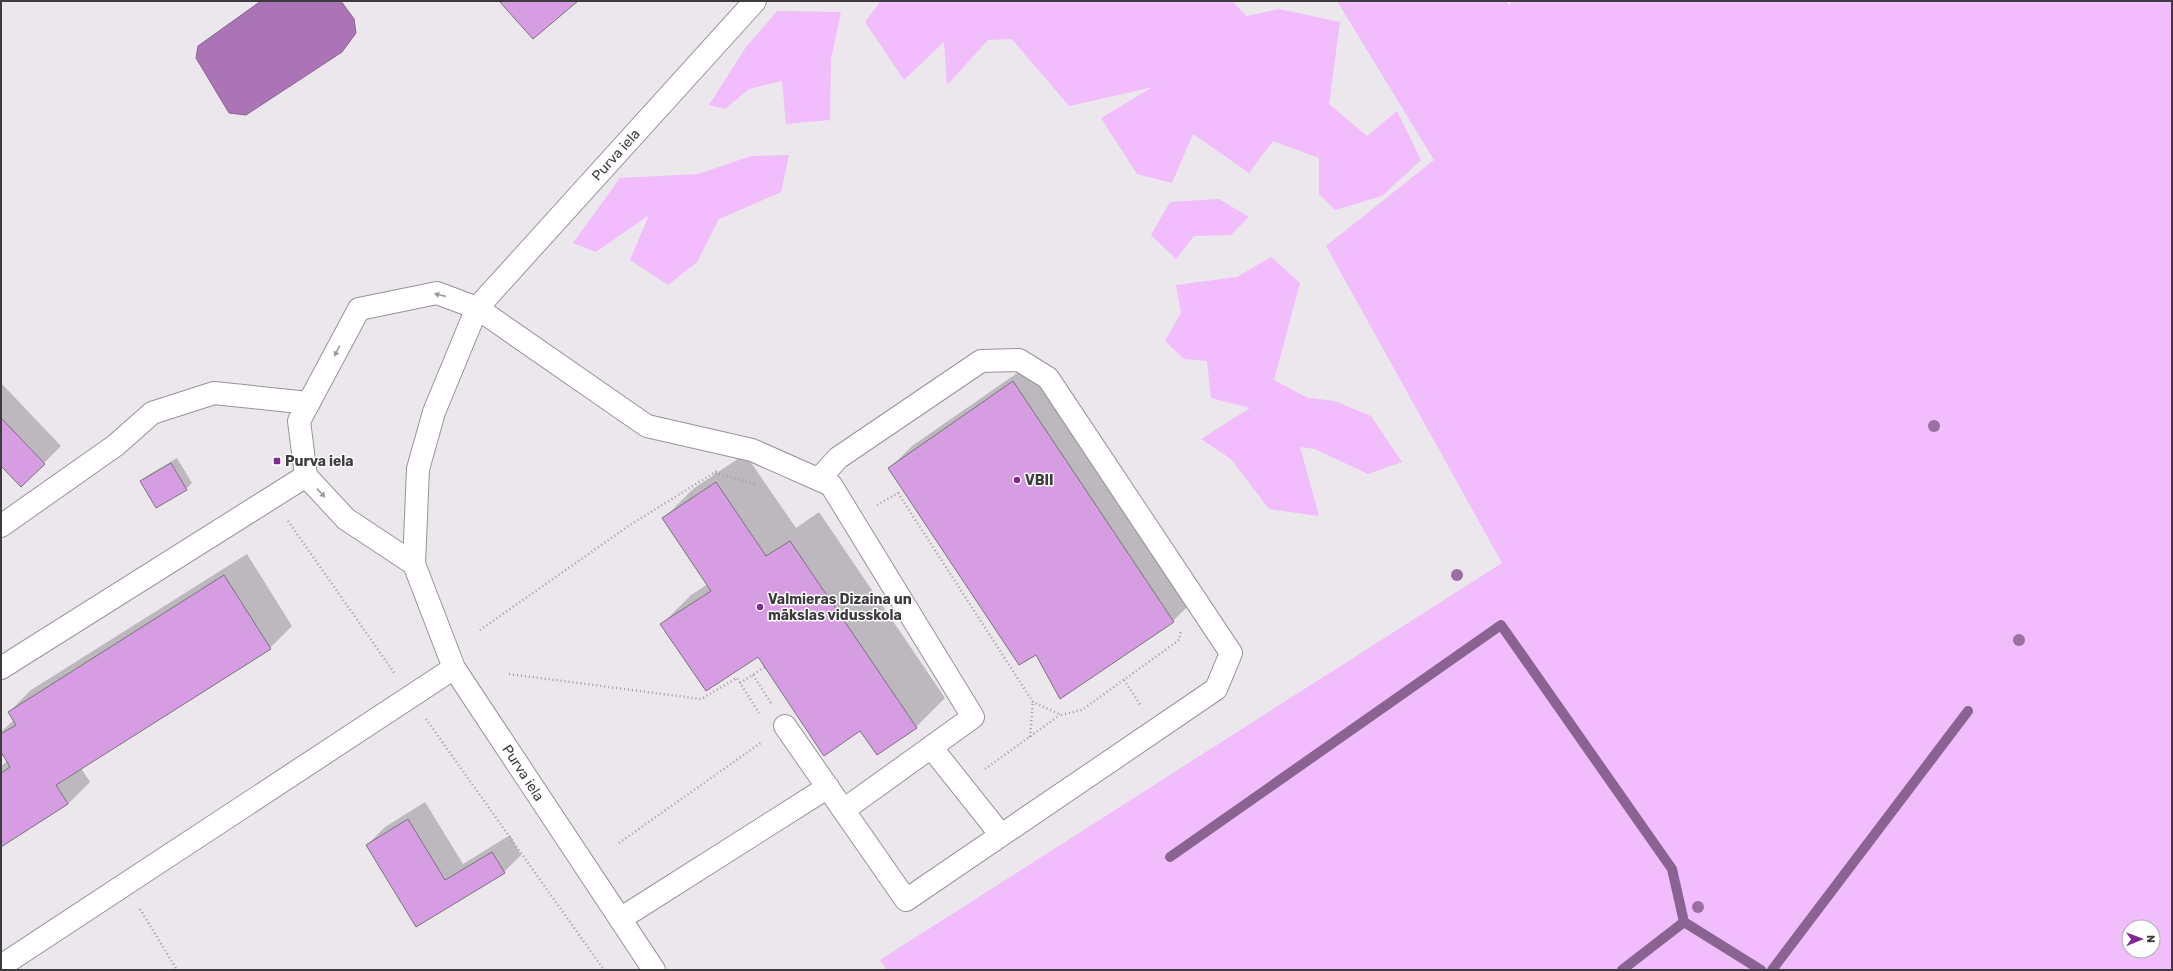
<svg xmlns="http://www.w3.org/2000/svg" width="2173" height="971" font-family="Rubik,sans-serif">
<rect width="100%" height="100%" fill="#ece6ed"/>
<path fill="#f1bdfd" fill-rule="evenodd" d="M881,1H1231L1247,16L1279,9L1340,22L1329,104L1367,136L1397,111L1421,160L1382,196L1335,210L1319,194V158L1273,141L1249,173L1193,134L1172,183L1137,174L1101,118L1153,87L1069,106L1012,39L988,40L947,85L944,42L904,80L865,22Z
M1337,1H1506L1509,5L1512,1H2172V970H887L880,960L1502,563L1326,246L1434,160ZM2129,927H2153V951H2129Z
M777,11L841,12L831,59L830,120L786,124L782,81L749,89L725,109L709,105L746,47Z
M789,155L781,192L719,219L697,262L668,285L630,260L649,215L596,252L573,243L620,178L698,174L751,156Z
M1219,199L1249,217L1231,235L1194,236L1176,259L1151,235L1170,202Z
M1271,257L1300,283L1274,380L1308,398L1335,401L1371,416L1402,462L1368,474L1315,449L1300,447L1319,516L1269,509L1231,459L1201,439L1250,408L1211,398L1207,361L1184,359L1165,341L1181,313L1176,285L1237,277Z"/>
<path fill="#ab74b7" stroke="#8a6393" d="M261,1H341L354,19L356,33L342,52L246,115L229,113L196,58L198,46Z"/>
<path fill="#0003" d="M1036,360L1195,599L1173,621L1036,653L890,468L912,446Z
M1,383L61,446L21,486L1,465Z
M745,454L796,528L819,512L945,698L916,727L860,730L758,656L662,624L691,595L708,584L664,518L693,489Z
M177,458L192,483L186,489L141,481L147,476Z
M247,554L292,626L270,648L81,768L90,782L68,804L1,846V766L8,761L1,750V732L14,720L9,712L31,690Z
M425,802L463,864L510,835L521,855L504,872L416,925L367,845L385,827Z"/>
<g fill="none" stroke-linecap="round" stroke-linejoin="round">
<path stroke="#8a6393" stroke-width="10" d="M1170,857L1501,625L1672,869L1684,922L1761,970
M1622,970L1684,922
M1772,970L1968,711"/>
</g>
<path fill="#d69de3" stroke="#79747a" d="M499,1H578L533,39Z
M1013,381L1174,622L1060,699L1036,655L1019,665L888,468Z
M1,418L45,464L21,487L1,466Z
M171,463L187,490L156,508L140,481Z
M716,482L766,556L790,541L917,728L877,755L860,731L824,756L758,657L706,691L660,624L711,591L662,518Z
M224,575L271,649L56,785L68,804L1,847V773L10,767L1,752V734L16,725L8,712Z
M408,819L445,880L492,852L505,873L416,927L366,845Z"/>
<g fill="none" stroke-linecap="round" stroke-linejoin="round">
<defs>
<path id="minor" d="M1,526L116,445L152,413L214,393L309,403
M414,564L346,519L306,476L299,421L359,309L437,293L477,308L647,426L752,450L831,485L973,717L845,809
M1,668L306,476
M785,726L906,900L1216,689L1231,653L1048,378L1019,360L981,361L838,458L819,479
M931,747L1001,835
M620,919L828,787
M1,966L454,668
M654,970L454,668L414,564L418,469L434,412L477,308L755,1"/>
</defs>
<use href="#minor" stroke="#989399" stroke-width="24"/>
<path stroke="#a29da3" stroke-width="2.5" stroke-dasharray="1 3" stroke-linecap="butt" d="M715,473L755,484
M877,505L898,493L1033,702L1061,715L1082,710L1179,640L1181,630
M288,521L395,674
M480,630L630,525L717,471
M509,674L701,699L737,678L759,713
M753,675L771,703
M1124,680L1141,706
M740,683L765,667
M426,719L604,970
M1030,737L1033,702
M985,769L1060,715
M619,843L762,742
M140,909L177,970"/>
<use href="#minor" stroke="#fff" stroke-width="22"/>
</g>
<g fill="#9a70a2">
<circle cx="1934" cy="426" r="6"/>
<circle cx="1457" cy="575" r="6"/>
<circle cx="2019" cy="640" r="6"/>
<circle cx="1698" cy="907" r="6"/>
</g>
<defs><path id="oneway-solid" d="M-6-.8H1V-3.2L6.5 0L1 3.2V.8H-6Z"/></defs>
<g fill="#9e9d9e">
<use href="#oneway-solid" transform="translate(440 295) rotate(-167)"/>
<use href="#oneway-solid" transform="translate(337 351) rotate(118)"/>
<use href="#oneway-solid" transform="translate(321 493) rotate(47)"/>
</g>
<g fill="#822895" stroke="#fff" stroke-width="1.5">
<rect x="273" y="457" width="8" height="8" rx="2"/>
<circle cx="1017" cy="480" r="4"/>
<circle cx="760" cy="607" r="4"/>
</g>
<g text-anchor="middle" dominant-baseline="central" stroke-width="3" stroke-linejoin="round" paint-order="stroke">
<g font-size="14" fill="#3e3b3e" stroke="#fff">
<text transform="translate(616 155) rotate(-48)">Purva iela</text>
<text transform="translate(523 773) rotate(57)">Purva iela</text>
</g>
<g font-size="14" font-weight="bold" fill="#3e3b3e" stroke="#fff" text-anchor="start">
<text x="285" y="461">Purva iela</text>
<text x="1025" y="480">VBII</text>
<text x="768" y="599">Valmieras Dizaina un<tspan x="768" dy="16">mākslas vidusskola</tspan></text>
</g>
</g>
<rect width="2173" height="971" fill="none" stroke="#3e3b3e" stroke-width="4"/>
<g transform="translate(2141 939) rotate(89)"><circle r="19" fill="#ffffff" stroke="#b2b1b2"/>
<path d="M0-3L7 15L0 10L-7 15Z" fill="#822895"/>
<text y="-6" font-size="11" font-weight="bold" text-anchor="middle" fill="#3e3b3e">N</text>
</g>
</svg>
